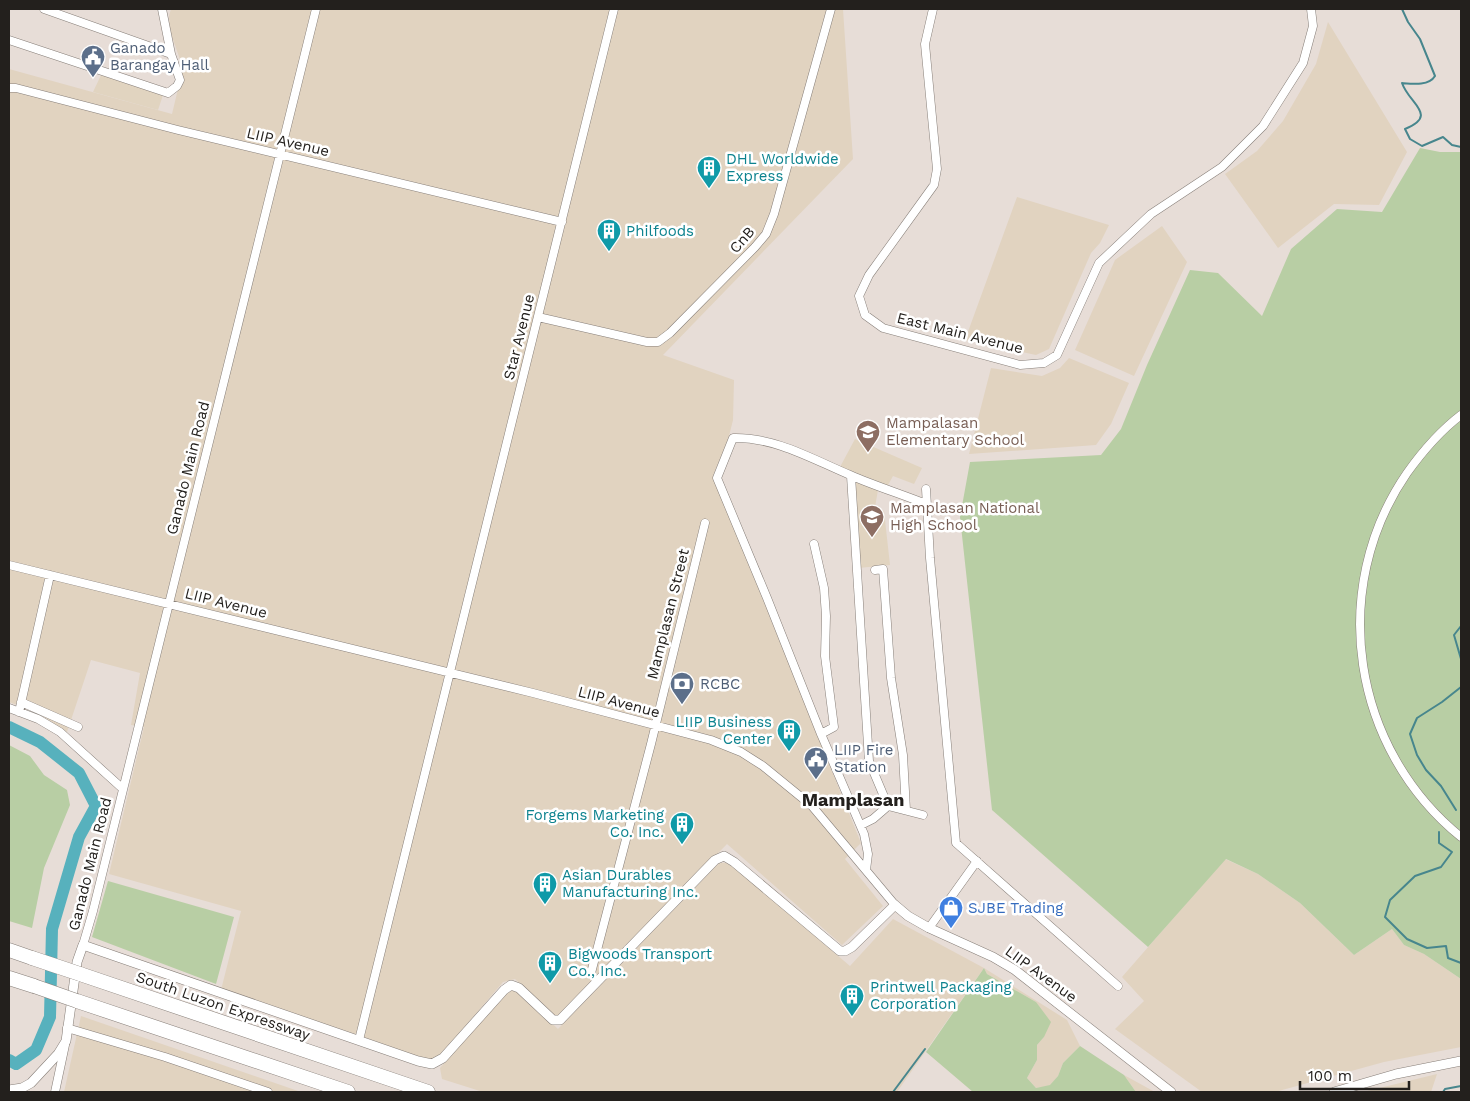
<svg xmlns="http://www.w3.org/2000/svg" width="1470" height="1101" font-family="'Work Sans',sans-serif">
<rect width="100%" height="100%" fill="#e7ddd7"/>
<path fill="#e1d3c0" d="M171,9H843L853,159L663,355L734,380L733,420L728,440L713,476L861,843L845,859L883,906L842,945L727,844L557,1018L515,979L503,982L440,1056L428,1060L355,1034L221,990L241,911L109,874L144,727L131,725L140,673L91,660L67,732L36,712L9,702V69L172,114L183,68L170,31L169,16Z
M1328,22L1407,152L1379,205L1334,204L1278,248L1225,174L1257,151L1283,121L1316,64Z
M1017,197L1109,225L1100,243L1091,253L1049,349L1036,355L965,340Z
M1162,226L1187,262L1134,376L1075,350L1115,260Z
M1069,358L1129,383L1111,424L1096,445L969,454L991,368L1042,376L1060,368Z
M1225,859L1258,874L1300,903L1354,955L1392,929L1404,945L1424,954L1461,979V1047L1384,1062L1275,1092H1202L1115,1029L1144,1001L1122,977Z
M719,863H726L731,865L850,966L893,919L984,968L1067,1020L1080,1046L1063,1063L1058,1076L1050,1086L1036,1088L1027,1078L1037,1060V1045L1044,1037L1036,1002L987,974L984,968L897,1092H483L442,1079L440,1068L506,992L516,989L558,1029Z
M81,1016L301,1092H64Z
M1437,1074L1431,1092H1363Z
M1124,1075L1155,1092H1136Z"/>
<path fill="#e1d4c0" d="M102,73L163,95L158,110L93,92Z
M855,439L922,468L914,484L893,476L887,487L840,467Z
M853,480L878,490L875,507L884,511L890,565L858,568Z"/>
<path fill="#b8cea4" d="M1420,148L1440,152H1461V979L1424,954L1404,945L1392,929L1354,955L1300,903L1258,874L1226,859L1148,947L992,810L960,517L970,462L1101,455L1121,429L1147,365L1190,270L1218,273L1262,316L1291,249L1337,209L1382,212Z
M9,745L30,756L44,775L67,790L70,805L44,868L32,928L9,921Z
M108,881L234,917L216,984L92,937Z
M984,968L987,974L1036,1002L1051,1022L1044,1037L1037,1045V1060L1027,1078L1036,1088L1050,1085L1058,1076L1063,1063L1080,1046L1124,1075L1136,1092H973L926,1052Z"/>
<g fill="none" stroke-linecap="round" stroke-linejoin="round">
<path stroke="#47868d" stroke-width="2" d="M1402,9L1408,22L1420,39L1435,76C1429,86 1413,84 1402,83C1409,104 1439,115 1405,129L1410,139L1422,146L1443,137L1452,145L1461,147
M1461,626L1454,635L1461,659
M1456,810L1441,786L1426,770L1417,755L1410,734L1417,718L1442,702L1461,687
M1439,832V843L1452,852L1441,867L1415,876L1390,900L1385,917L1407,939L1427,948L1446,946L1448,958L1461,963
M893,1092L925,1049
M1443,1092L1445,1089L1461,1086"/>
<path stroke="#57b1bd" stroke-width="12" d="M9,727L40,742L79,773L96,806L79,837L52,929L50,1017L36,1050L16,1064L9,1060"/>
<defs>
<path id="minor" d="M44,9L171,54
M933,9L925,44L937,169L934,185L869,275L859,296L865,315L883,328L1020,365L1044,363L1057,355L1099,263L1151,214L1222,167L1263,126L1303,63L1313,26L1311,9
M9,40L168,93L177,86L180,80L171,54L162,9
M9,88H16L178,130L562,222
M538,317L647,342H658L670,333L755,247L766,234L774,214L831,9
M1461,415C1440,431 1422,452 1407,473C1327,589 1352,749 1461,837
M851,476L869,761L888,806
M926,489L930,558L956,843L1118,986
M814,544L824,588L826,616L825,656L834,727L821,734
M9,565L533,693L711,740L741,752L763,766L812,806L895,905
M875,570L883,569L891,678L903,755L906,810
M21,702L78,727
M9,708L38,719L60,732L123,789
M19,712L50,575
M888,806L923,815
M861,825L873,819L888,806
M866,870L868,854L864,834L821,734L767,598L717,478L733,438C775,437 812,459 850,475C875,486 901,494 926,504
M929,928L977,861
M83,945L93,911L316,9
M591,973L651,744L705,523
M67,1028L165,1057L268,1092
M359,1040L614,9
M55,1092L65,1045"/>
<path id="tertiary" d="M9,1090L22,1088L31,1083L58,1054L66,1041L77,962L83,945L418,1061L432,1064L443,1058L504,990L511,985L519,988L553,1020H560L715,860L724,856L734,862L840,951H845L852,947L895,905L908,916L929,928L993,957L1015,970L1171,1092
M1334,1092L1396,1074L1461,1061"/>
<path id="motorway" d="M9,950L32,958
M80,974L428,1092
M9,978L34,986
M77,1001L348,1092"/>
</defs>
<use href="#minor" stroke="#877f79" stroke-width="9"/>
<use href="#tertiary" stroke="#877f79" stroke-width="10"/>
<use href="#motorway" stroke="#877f79" stroke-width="15"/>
<use href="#minor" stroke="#fff" stroke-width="8"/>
<use href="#tertiary" stroke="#fff" stroke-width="9"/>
<use href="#motorway" stroke="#fff" stroke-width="14"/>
<defs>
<path id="motorway-bridge" d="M32,958L80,974
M34,986L77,1001"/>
</defs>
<use href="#motorway-bridge" stroke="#877f79" stroke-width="15" stroke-linecap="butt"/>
<use href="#motorway-bridge" stroke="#fff" stroke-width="14"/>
</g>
<defs>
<symbol id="civic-pin" viewBox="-11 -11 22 30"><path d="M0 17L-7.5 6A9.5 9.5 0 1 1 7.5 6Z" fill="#5c6f8a" stroke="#fff"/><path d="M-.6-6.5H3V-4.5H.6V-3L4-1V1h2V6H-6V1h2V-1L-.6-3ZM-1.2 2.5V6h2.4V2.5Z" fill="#fff"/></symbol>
<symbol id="building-pin" viewBox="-11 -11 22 30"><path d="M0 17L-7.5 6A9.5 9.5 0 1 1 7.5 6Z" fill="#0f9aa8" stroke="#fff"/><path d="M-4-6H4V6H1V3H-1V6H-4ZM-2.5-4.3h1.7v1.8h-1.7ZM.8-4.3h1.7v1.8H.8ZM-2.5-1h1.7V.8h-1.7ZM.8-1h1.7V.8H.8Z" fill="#fff"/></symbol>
<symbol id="school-pin" viewBox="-11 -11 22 30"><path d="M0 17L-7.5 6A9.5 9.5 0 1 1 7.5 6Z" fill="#8d6e63" stroke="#fff"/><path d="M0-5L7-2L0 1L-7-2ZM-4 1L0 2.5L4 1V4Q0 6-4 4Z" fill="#fff"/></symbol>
<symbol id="bank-pin" viewBox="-11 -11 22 30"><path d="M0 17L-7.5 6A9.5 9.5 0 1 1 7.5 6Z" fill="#5c6f8a" stroke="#fff"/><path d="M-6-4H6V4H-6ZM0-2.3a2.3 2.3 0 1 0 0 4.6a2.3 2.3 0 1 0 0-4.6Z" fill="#fff"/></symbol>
<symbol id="shop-pin" viewBox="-11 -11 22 30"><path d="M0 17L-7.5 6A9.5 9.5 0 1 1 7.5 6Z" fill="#3f7fe0" stroke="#fff"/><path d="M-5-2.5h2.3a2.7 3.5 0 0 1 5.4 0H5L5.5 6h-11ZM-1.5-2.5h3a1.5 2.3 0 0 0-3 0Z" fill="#fff"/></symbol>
</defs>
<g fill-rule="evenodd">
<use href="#civic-pin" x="79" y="43" width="28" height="38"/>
<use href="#building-pin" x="695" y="154" width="28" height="38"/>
<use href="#building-pin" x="595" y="217" width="28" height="38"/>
<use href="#school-pin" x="854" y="418" width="28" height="38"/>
<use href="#school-pin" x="858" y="503" width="28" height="38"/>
<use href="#bank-pin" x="668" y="670" width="28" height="38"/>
<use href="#building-pin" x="775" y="717" width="28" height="38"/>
<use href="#civic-pin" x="802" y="745" width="28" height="38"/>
<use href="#building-pin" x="668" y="810" width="28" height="38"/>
<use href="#building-pin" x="531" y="870" width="28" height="38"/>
<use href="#shop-pin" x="937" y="894" width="28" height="38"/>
<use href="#building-pin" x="536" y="949" width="28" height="38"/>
<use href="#building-pin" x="838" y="982" width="28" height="38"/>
</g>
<g text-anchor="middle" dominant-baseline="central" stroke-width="5" stroke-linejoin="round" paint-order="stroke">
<g font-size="15" fill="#4e5e75" stroke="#fff" text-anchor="start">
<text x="110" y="48">Ganado<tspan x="110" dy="17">Barangay Hall</tspan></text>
<text x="700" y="684">RCBC</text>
<text x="834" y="750">LIIP Fire<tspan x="834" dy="17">Station</tspan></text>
</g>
<g font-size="15" fill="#23201d" stroke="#fff">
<text transform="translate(288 142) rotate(13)">LIIP Avenue</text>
<text transform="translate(742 240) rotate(-49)">CnB</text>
<text transform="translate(960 333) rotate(14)">East Main Avenue</text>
<text transform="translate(519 337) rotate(-76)">Star Avenue</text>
<text transform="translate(188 468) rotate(-76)">Ganado Main Road</text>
<text transform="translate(226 603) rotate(14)">LIIP Avenue</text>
<text transform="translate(668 614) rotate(-76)">Mamplasan Street</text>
<text transform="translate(619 702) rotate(15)">LIIP Avenue</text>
<text transform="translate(90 864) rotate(-76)">Ganado Main Road</text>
<text transform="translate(1041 974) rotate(36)">LIIP Avenue</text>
<text transform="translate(223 1006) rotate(19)">South Luzon Expressway</text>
</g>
<g font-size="15" fill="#0d838f" stroke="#fff" text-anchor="start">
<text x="726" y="159">DHL Worldwide<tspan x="726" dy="17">Express</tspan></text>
<text x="626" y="231">Philfoods</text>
<text x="772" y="722" text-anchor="end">LIIP Business<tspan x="772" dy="17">Center</tspan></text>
<text x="664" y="815" text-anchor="end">Forgems Marketing<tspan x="664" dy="17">Co. Inc.</tspan></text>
<text x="562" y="875">Asian Durables<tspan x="562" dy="17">Manufacturing Inc.</tspan></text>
<text x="568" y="954">Bigwoods Transport<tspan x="568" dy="17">Co., Inc.</tspan></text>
<text x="870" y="987">Printwell Packaging<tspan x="870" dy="17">Corporation</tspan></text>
</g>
<g font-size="15" fill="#785e54" stroke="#fff" text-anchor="start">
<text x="886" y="423">Mampalasan<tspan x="886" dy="17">Elementary School</tspan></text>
<text x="890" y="508">Mamplasan National<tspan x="890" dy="17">High School</tspan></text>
</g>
<g font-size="15" fill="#366cbe" stroke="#fff" text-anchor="start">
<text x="968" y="908">SJBE Trading</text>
</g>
<g font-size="18" font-weight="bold" fill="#23201d" stroke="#fff">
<text x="853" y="799">Mamplasan</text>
</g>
</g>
<rect width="1470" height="1101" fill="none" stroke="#23201d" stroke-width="20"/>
<path d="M1300 1081v8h109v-8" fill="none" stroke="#23201d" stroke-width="2.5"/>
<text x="1308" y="1081" font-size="15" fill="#23201d" stroke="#ffffff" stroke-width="4" paint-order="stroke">100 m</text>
</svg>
